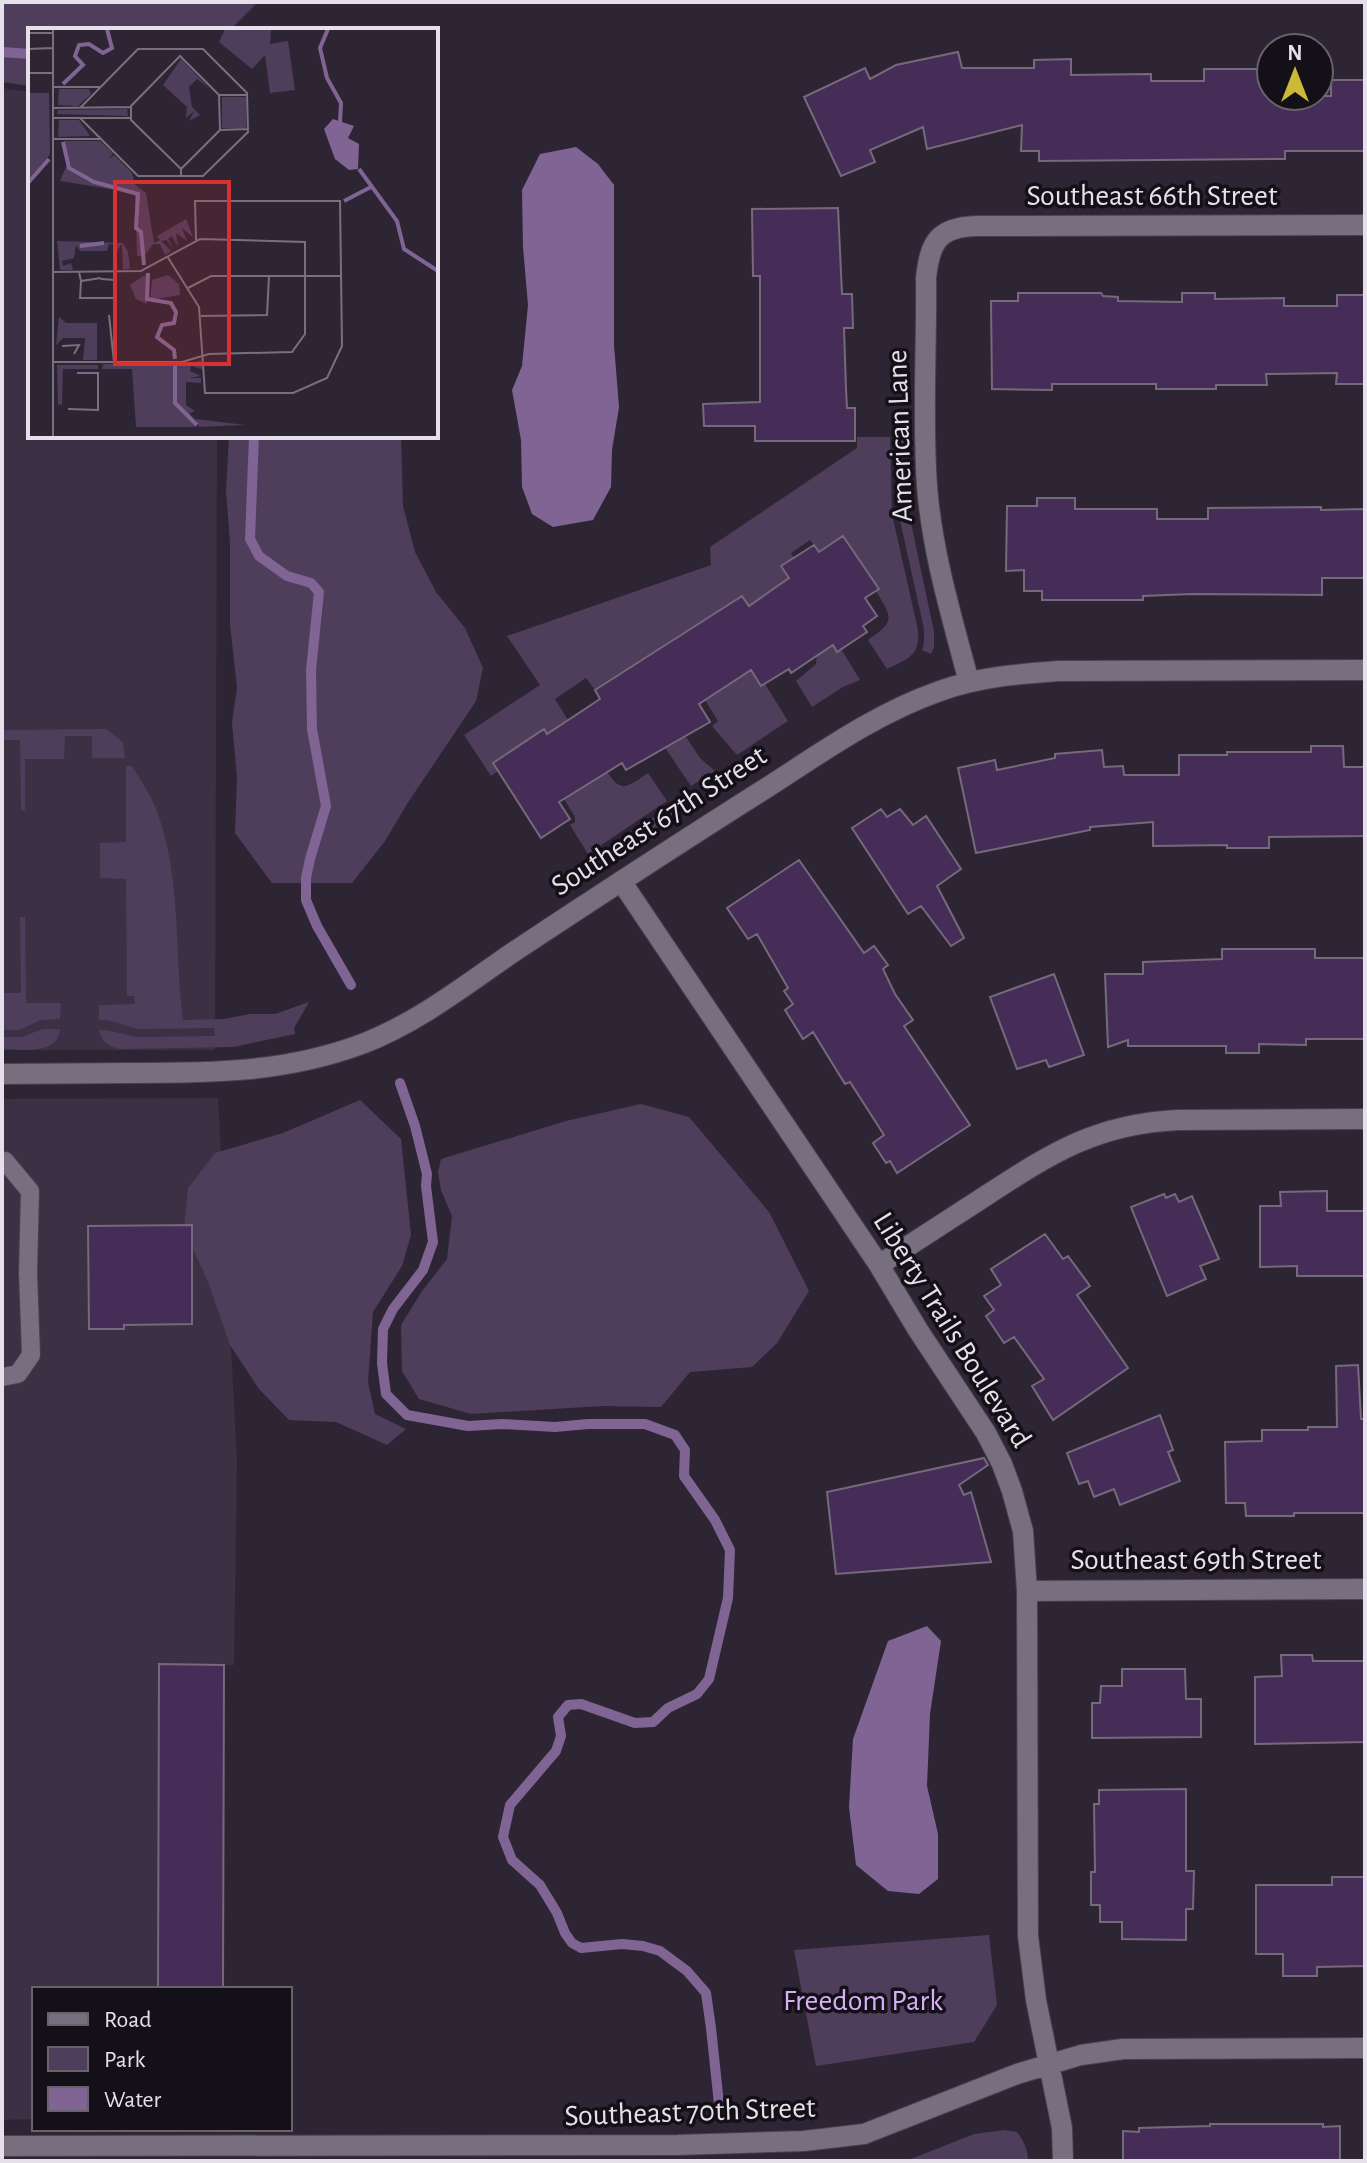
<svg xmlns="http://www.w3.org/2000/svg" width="1367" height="2163" font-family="'Alegreya Sans',sans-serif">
<rect width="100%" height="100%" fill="#2e2534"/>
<path fill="#3b3044" d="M2,88L30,92V436H217L215,1050H2Z
M218,1098L237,1462L234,1665H224L223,1989H34V2119L2,2120V1099Z"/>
<path fill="#4f3d5c" d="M2,2H258L234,26L244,30H30V86L2,82Z
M229,436H401L403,506L415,552L436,592L465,628L483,668L476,701L407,804L385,841L352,883H272L235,833L237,778L232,722L237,688L230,624V543L226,492Z
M857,437H890L892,514L918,630C920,656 908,659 887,669L868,640C896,621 892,618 876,591L879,589L843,536L819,552L810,540L791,553L794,558L781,567L837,651L841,649L860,680L843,687L812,707L796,681L816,664L817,654L749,606L741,596L721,609L728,619L721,625L761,686L765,684L788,721L737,755L712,726L718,721L705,700L722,688L684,632L633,665L681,739L686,737L700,758L715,771L691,786L664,746L612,679L595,690L586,678L555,699L599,770L604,767C621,794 624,789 648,773L667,801L588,854L570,825L575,822V817L564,799L498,771L491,776L464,735L540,685L507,636L711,565L710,547L857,448Z
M896,437L904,438L906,440L910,518L934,632V647L931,654L922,650L924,643V629L899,516L897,489Z
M106,729L123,742L125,758H92V736H65L64,759H25V810H21L20,740H2V730Z
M126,766H132C141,780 150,794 156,809C182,876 174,950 183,1020L224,1019L250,1014H275L309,1002L294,1028L295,1034L233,1047L120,1049C109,1047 101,1042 99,1030C114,1030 126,1036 140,1037L215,1036L214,1028L138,1029L107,1020H99V1005L135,1004L134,996H127L126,879L100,878V843L126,842Z
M671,806L674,813L670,820L601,864H596L592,861L593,857Z
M20,917H25L26,1003H59L61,1004L60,1019L41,1020L19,1030H2V993H21Z
M43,1029H60C58,1056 22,1049 2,1049V1037H21Z
M360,1100L401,1139L411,1235L402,1266L373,1312L368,1382L375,1414L406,1429L387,1445L336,1422L289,1420L259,1389L230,1345L208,1282L184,1229L188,1188L215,1153L283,1133Z
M641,1104L689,1117L769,1212L809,1291L777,1343L752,1367L690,1372L661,1407L602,1406L471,1414L419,1399L402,1371L401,1325L422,1291L447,1259L452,1216L441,1190L438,1172L441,1159L566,1121Z
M989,1935L997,2005L974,2042L816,2066L794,1950Z
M1005,2130L1017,2132C1024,2141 1028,2150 1028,2161H911V2159L974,2134Z"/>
<path fill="#7f6494" d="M576,147L598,164L614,185V345L619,407L612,450L611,487L593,520L553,527L532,514L522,487L521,440L512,390L522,366L528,305L523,247L522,190L540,154Z
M927,1626L941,1641L930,1714L927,1786L938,1834V1879L919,1894L888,1891L856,1865L849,1807L853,1739L888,1641Z"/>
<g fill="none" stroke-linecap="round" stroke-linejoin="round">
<path stroke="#7f6494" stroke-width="10" d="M2,52L30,54
M254,436L250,539L259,556L287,576L311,583L319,592L311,670L312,729L326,806L310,859L306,878V900L317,926L351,985
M400,1083L415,1126L427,1174L426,1186L433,1242L423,1270L393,1309L383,1329L382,1363L386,1394L407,1415L468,1426L502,1424L555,1427L588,1424H645L675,1435L685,1450L684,1476L715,1520L730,1550L728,1598L709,1679L697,1694L668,1708L653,1722L635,1723L581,1704L568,1705L558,1717L561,1736L556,1751L510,1805L503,1837L512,1860L540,1885L557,1913L565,1933L572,1943L581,1948L622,1944L643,1946L660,1951L687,1971L706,1993L711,2028L719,2104"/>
</g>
<path fill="#462d58" stroke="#746a7b" stroke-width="2" d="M958,52L962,68H1034V60L1071,59V75L1151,74V81H1204V69H1271V96H1331V80H1365V151H1285V159L1039,161V151H1021L1022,125L927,149L923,127L870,150L875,162L841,176L804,97L865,68L870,79L896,65Z
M838,208L842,294H852L853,328H844L846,389L847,408H855V441H755V426H704L703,404L760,402V276H753L752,209Z
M1018,293H1101L1103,296L1118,297V301L1182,302V293H1215V299L1284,298V306H1337V295H1365V384H1336L1337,373L1266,374L1267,385H1216V389H1156V384H1052V390L992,389L991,301H1018Z
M1037,498H1075V509H1157V519H1208V508L1321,507V510L1365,509V578H1322V595L1192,594L1143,596V600H1042V591H1024V570L1006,571L1007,506H1037Z
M843,536L879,589L865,598L877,616L863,626L867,632L837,652L833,645L791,673L789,669L761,686L751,670L699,704L710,722L626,770L622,763L559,802L570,819L541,838L493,763L544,729L547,734L600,699L595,690L742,596L749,606L789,578L781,566L814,545L819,552Z
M1311,746H1343L1344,767H1365V836L1269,837V848H1227V845L1153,846V822L1090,827V830L976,853L958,768L995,760L997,770L1055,758V754L1102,750L1104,767L1123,766L1124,775H1179V755H1227V752H1311Z
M881,809L887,817L900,809L913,825L926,816L961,869L937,886L964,938L951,946L921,906L908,914L852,828Z
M799,860L864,953L874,946L888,965L883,969L895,994L913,1020L904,1026L970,1125L897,1173L890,1161L886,1163L873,1143L884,1135L850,1082L845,1084L813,1032L803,1039L785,1010L793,1004L784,991L788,988L757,934L748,939L727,908Z
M1222,949H1315V958H1365V1039H1306V1045L1259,1044V1053H1226V1046H1128V1040L1108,1047L1105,974H1143V962L1222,959Z
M1054,974L1084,1055L1049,1067L1046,1060L1017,1069L990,997Z
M1327,1191V1211H1365V1276H1297V1266L1260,1267V1206H1281L1280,1192Z
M1164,1194L1166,1198L1175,1194L1179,1202L1192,1196L1219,1259L1200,1266L1206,1279L1167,1296L1131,1207Z
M192,1225V1324L124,1325V1329H89L88,1226Z
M1045,1234L1063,1259L1068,1256L1090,1286L1077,1295L1128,1368L1053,1420L1032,1386L1044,1379L1014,1337L1004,1343L986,1316L994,1310L984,1296L1001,1285L991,1269Z
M1358,1365L1361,1419H1365V1513H1294V1516H1246L1245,1503H1226L1225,1442L1262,1441V1430H1308V1427H1337L1336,1366Z
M1160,1415L1173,1450L1168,1452L1180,1481L1120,1505L1114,1489L1094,1497L1088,1481L1079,1484L1067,1453Z
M984,1458L988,1465L959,1485L964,1495L971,1492L991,1562L836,1574L827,1492Z
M1281,1655H1312L1313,1661H1365V1742L1255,1744V1677L1282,1676Z
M159,1664L224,1665L223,1989H158Z
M1122,1669H1185L1186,1699H1201V1737L1092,1738V1703H1100L1101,1686H1122Z
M1186,1789V1871H1194L1193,1909H1186V1940L1122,1939V1922H1100V1905H1091V1872H1095L1094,1804H1099V1790Z
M1332,1877H1365V1966L1317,1967V1976H1283V1954H1256V1885H1332Z
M1210,2124H1323V2127L1340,2126V2161H1123V2131L1139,2132V2128L1210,2126Z"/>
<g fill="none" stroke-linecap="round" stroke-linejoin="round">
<defs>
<path id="lane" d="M2,1161H5L30,1191L28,1273L31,1355L18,1374L2,1377"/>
<path id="street" d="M969,682C952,618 932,552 927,486C922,417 927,347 926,278C930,242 938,227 977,226L1365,225
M621,881L879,1265L918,1330L986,1433L1002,1464L1012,1491L1023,1531L1027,1591L1028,1936L1036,2000L1062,2128L1063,2161
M2,1074C44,1074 87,1073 129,1073C211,1073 284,1073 362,1044C417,1023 464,986 512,953C598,896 684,840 771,785C825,750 879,712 940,691C978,677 1019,674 1059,671L1365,670
M879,1265C915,1242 951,1218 987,1195C1053,1152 1097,1124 1178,1120L1365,1119
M1027,1591L1365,1589
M2,2146L678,2145L804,2141L864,2134L1017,2074L1081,2055L1123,2049L1365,2048"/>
</defs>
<use href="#lane" stroke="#48404d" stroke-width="20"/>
<use href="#street" stroke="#48404d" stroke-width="22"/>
<use href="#lane" stroke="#776e7f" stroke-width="18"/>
<use href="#street" stroke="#776e7f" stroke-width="20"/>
</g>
<g text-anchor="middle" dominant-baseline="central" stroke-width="7" stroke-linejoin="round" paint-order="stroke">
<g font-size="30" fill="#e5e0ea" stroke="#141017">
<text x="1152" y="196">Southeast 66th Street</text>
<text transform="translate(900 436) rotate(-92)">American Lane</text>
<text transform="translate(659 821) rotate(-33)">Southeast 67th Street</text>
<text transform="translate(952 1330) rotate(58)">Liberty Trails Boulevard</text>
<text x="1196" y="1560">Southeast 69th Street</text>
<text transform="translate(690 2112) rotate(-2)">Southeast 70th Street</text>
</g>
<g font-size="30" fill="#d7aef6" stroke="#141017">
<text x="863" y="2001">Freedom Park</text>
</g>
</g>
<g transform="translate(28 28)">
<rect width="410" height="410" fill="#2e2534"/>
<path d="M197,1H243L242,16L260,13L267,62L242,65L237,27L224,41L191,14ZM153,31L181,60L169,51L161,59L164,79L178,93L172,87L161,93L166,83L158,90L159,79L135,57ZM31,61H61L63,66L50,78L30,77ZM0,65H21L22,126L2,151ZM194,69H218V100H194ZM99,81L100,88L29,86L30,82ZM31,92H51L62,108L30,109ZM36,113H72L85,125L81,131L86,127L104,145L107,157L118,165L126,215L132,212L129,208L158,191L165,209L154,200L159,213L148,205L150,219L144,208L140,210L145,220L139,212L133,213L143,223L137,227L132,216H125L116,228H109L107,165L32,153L40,134ZM29,213L95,215L100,224L102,240L112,238L95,242L94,216L89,222L88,217L81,216L79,223H52L48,217L46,230L34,233L35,238L43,235L45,242H32ZM117,247L121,258L119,276L108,271L102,257ZM140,247L151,256L152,267L122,272L124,252ZM31,289L38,295H69V332H55L57,310H35L28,317ZM173,332L174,341L163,338L162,343L173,348L161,350H173V355L158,354V377L167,383L162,385L168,391L217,397L171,399L168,392L161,384L168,399H108L104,341H74L75,336L158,337ZM29,337H70V341H35L34,377L30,376Z" fill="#4f3d5c"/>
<path d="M305,91L326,98L320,110L331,116L330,141L321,142L307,131L296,101Z" fill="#7f6494"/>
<path fill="none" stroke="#7f6494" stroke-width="4" d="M300,1L292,20L299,50L313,75L312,94M35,56L55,37L47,28L51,17L61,16L75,25L84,20L79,1M35,114L41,140L66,154L110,166L108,200L113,204L116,237M331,141L369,193L376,221L410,243M0,155L21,131M316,173L343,159M52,218L76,215M120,245L119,271L143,275L148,284L146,295L134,297L129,309L146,322L147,331M147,336V375L169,397"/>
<path fill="none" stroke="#77707d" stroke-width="2" d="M25,1V409M0,5H25M0,21L25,20M0,45H25M26,59H72M191,67H220M25,80L103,79M52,80L110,21H175L219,65L220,104L175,148H110L52,90M26,90H103M192,102L220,101M26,111H72M153,148V141L192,102L191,67L152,28L103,78V92L153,141M139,228L171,279L177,365H265L299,350L314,318L312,173H167L168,212M51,244L53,253L73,250M53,253L52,270H88L87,252L73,251M160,260L183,248H314M81,287L86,334M173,288L239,287L241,248M34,318L51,317L46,326M25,334H154L181,326L264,324L277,306V214L172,211L113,243L25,244M40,381L70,382V345H49"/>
<path fill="#d73132" fill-opacity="0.15" stroke="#d73132" stroke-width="4" d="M87,154H201V336H87Z"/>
<rect width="410" height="410" fill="none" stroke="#e5e0ea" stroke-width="4"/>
</g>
<rect width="1367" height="2163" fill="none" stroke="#e5e0ea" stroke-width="8"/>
<rect x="32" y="1987" width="260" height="144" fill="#141017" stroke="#68636b" stroke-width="2"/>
<rect x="48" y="2013" width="40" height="12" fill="#776e7f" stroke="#68636b" stroke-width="2"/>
<text x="104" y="2027" font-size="24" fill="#e5e0ea">Road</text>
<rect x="48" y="2047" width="40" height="24" fill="#4f3d5c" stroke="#68636b" stroke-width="2"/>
<text x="104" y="2067" font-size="24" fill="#e5e0ea">Park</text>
<rect x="48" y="2087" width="40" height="24" fill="#7f6494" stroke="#68636b" stroke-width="2"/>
<text x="104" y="2107" font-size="24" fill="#e5e0ea">Water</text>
<g transform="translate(1295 72)"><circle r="38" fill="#141017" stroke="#68636b" stroke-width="2"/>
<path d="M0-6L14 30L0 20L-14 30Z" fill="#cdb938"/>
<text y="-12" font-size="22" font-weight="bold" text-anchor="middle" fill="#e5e0ea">N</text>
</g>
</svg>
